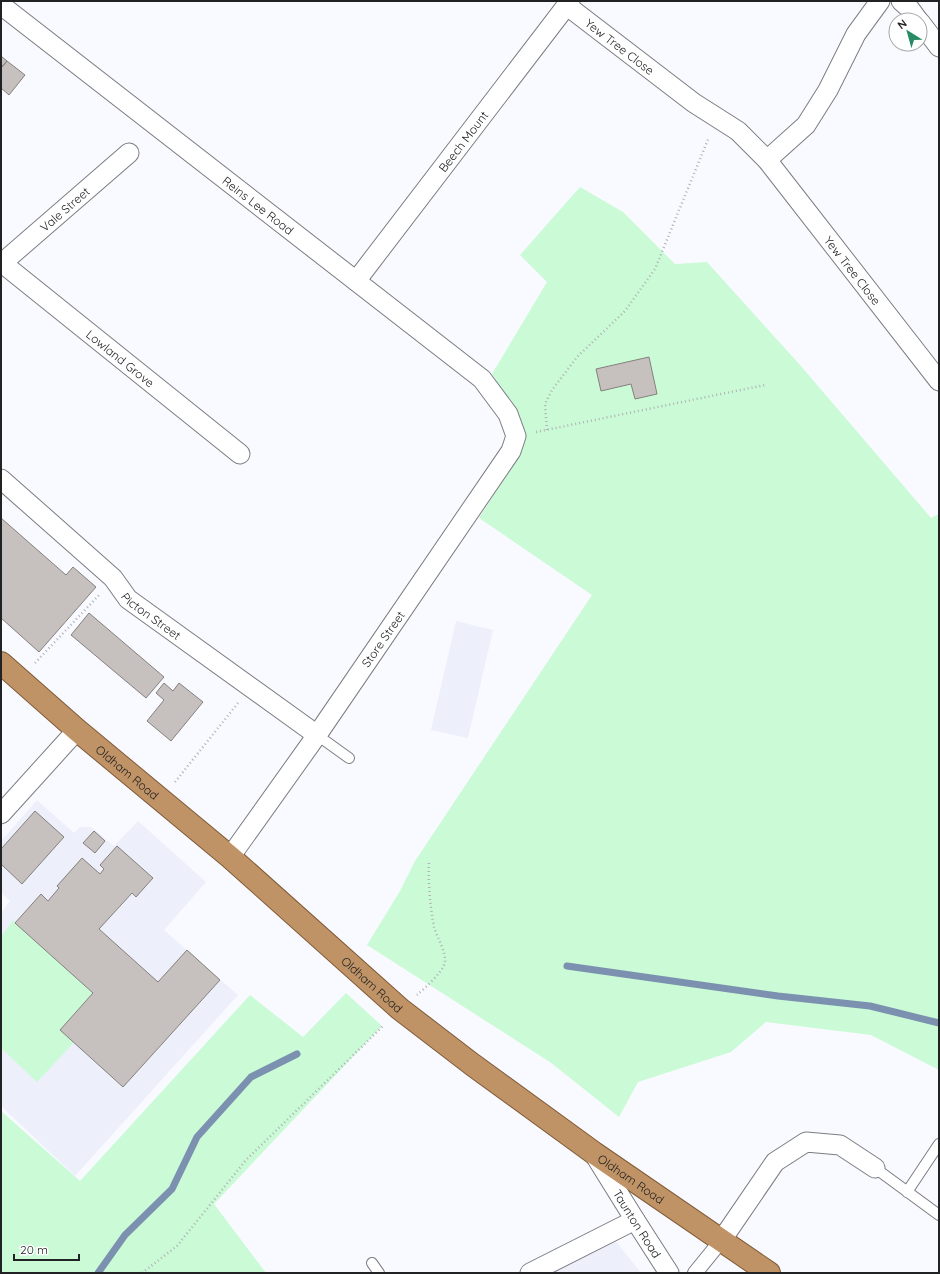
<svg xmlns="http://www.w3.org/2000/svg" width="940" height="1274" font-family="Quicksand,sans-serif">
<rect width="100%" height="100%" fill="#f9faff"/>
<path fill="#edeffb" d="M456,621L493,630L468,738L431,730Z
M37,800L74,833L80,827H91L114,846L138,821L206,882L164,930L238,995L75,1176L1,1106V913L10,901L1,893V841Z
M614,1239L641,1273H546Z"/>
<path fill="#cafad6" d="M580,187L623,212L675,264L707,262L800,365L931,518L939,514V1070L871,1035L766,1022L731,1052L638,1082L619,1117L550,1062L367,945L400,891L415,861L592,595L479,518L518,456L516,410L492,374L547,282L520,255Z
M13,920L93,993L62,1032L76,1040L37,1082L1,1048V937Z
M346,993L382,1026L214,1204L266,1273H1V1111L80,1181L250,995L303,1037Z"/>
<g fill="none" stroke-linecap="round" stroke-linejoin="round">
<path stroke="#7b91af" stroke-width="7" d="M567,966L778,996L870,1006L939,1023
M98,1273L125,1235L172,1189L197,1137L251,1077L297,1054"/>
</g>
<path fill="#c6c1be" stroke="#85807d" d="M1,56L7,61L1,68Z
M7,61L25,75L9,95L1,88V68Z
M649,357L657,394L635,399L631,384L601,391L596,369Z
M1,518L66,575L73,567L96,587L39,652L1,618Z
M89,613L164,677L146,698L71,635Z
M164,683L173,691L179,683L203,702L171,741L147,721L164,700L156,693Z
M35,811L64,837L22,884L1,864V849Z
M94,831L105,841L95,853L83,843Z
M117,846L153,878L136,897L132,893L99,929L158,982L187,950L220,980L123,1087L60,1030L93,993L15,923L41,894L48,901L59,888L57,886L82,858L100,874L104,869L100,865Z"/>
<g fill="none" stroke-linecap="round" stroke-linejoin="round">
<defs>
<path id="service" d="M317,735L349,758
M875,1168L939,1215
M907,1192L939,1144
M372,1263L379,1273"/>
<path id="pedestrian" d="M695,1273L721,1241"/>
<g id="minor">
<path d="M901,1L910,9L918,20"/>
<path id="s1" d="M1,5L482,379L508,414L516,436L511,451L317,735L230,857"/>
<path id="s2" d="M566,5L694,103L738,131L767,160L939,381"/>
<path d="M920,22L939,47"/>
<path d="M767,160L806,125L828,90L856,34L880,1"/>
<path id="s3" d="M2,263L240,454"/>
<path id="s4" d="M1,264L129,153"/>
<path id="s5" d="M356,281L570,1"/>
<path id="s6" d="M1,479L113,578L128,599L317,735"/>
<path d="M1,814L77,730"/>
<path id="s7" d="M594,1154L635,1220L669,1273"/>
<path d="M721,1241L775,1162L806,1142L840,1145L875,1168"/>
<path d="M530,1273L635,1220"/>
</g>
<g id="trunk">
<path id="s8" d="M1,663L77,730L230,857L400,1009L473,1065L594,1153L769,1273"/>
</g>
</defs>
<use href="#service" stroke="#7c7d82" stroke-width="12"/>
<use href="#pedestrian" stroke="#7c7d82" stroke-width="16"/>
<use href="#minor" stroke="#7c7d82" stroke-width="21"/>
<use href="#trunk" stroke="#7f5a36" stroke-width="24"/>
<path stroke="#b0b1b5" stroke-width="2.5" stroke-dasharray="1 3" stroke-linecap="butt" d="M547,430L545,404L552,390L577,357L625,311L655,269L709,137
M536,432L765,385
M35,663L100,594
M175,782L238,703
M417,995C425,988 443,972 445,962C446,951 437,938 434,927C430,905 428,883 429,860
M142,1273L177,1246L246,1160L384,1025"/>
<use href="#service" stroke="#fff" stroke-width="10"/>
<use href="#pedestrian" stroke="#fff" stroke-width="14"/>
<use href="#minor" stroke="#fff" stroke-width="19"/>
<use href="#trunk" stroke="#c09366" stroke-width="22"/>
</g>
<g text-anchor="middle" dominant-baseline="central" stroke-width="3" stroke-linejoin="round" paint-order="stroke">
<g font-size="12" fill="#212224" stroke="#fff">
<text stroke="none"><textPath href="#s2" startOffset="68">Yew Tree Close</textPath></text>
<text stroke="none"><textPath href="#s5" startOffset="176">Beech Mount</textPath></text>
<text stroke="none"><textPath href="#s1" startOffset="326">Reins Lee Road</textPath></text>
<text stroke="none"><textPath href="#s4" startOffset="84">Vale Street</textPath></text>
<text stroke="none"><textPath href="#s2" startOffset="394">Yew Tree Close</textPath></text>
<text stroke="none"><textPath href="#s3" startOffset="152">Lowland Grove</textPath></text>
<text stroke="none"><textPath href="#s6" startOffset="204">Picton Street</textPath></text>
<text transform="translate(383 639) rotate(-55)">Store Street</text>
<text stroke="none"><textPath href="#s8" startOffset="167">Oldham Road</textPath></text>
<text stroke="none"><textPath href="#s8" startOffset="491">Oldham Road</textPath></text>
<text stroke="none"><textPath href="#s8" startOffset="815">Oldham Road</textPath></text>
<text stroke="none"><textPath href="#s7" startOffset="82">Taunton Road</textPath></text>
</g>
</g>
<rect width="940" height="1274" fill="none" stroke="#212224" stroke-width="4"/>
<g transform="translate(908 32) rotate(323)"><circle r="19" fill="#ffffff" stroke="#a6a7a7"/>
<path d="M0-3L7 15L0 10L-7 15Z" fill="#288b65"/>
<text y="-6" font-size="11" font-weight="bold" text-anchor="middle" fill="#212224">N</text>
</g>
<path d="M14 1254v6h65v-6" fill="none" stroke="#212224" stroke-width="2"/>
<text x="20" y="1254" font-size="12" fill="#212224" stroke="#ffffff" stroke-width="3" paint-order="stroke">20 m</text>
</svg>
